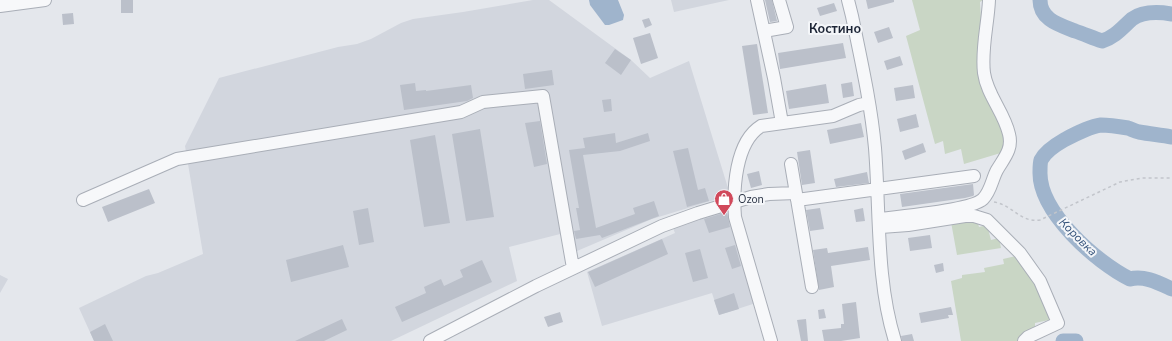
<svg xmlns="http://www.w3.org/2000/svg" width="1172" height="341" font-family="'Nunito Sans',sans-serif">
<rect width="100%" height="100%" fill="#e4e7ec"/>
<path fill="#d2d6de" d="M533,0H549L631,60L650,78L689,61L728,188L724,197L652,219L577,251L572,231L509,247L517,281L391,341H94L79,308L146,276L158,273L203,254L185,146L219,78L338,47L357,44L371,39L401,23L413,19L463,12Z
M671,0H729L674,12Z
M726,210L756,303L719,315L712,293L602,326L587,272L675,233L673,228Z
M0,275L8,279L0,293Z"/>
<path fill="#c9d6c5" d="M912,0H983L980,2L982,37L980,64L1006,133L1004,152L964,164L961,149L945,154L943,141L935,144L906,36L920,30Z
M977,220L979,227L987,225L991,240L999,238L1001,248L957,255L951,222Z
M1016,256L1031,276L1048,307L1049,320L1035,323V329L1026,333L1017,341H961L951,281L962,278V275L985,272L984,268L1004,264L1003,259Z"/>
<path fill="#9fb4cc" d="M589,0H618L624,15L623,20L609,25H605L590,5Z"/>
<g fill="none" stroke-linecap="round" stroke-linejoin="round">
<path stroke="#9fb4cc" stroke-width="15" d="M1040,0C1040,20 1060,25 1075,31C1084,34 1093,38 1102,41C1115,37 1122,28 1132,19C1143,11 1160,12 1172,14
M1172,137C1161,135 1150,134 1139,132C1135,131 1131,129 1128,128C1122,127 1105,125 1101,125C1088,127 1075,134 1064,140C1057,144 1045,152 1041,160C1040,163 1040,168 1040,172C1039,212 1096,262 1130,279C1144,275 1159,283 1172,289
M1063,341H1076"/>
</g>
<path fill="#bbc0ca" d="M121,0H133V13H121Z
M765,0H772L777,21L770,22Z
M866,0H894V2L868,9Z
M834,3L837,11L820,16L817,8Z
M73,13L74,24L63,25L62,14Z
M649,18L652,25L645,28L642,20Z
M889,27L893,38L878,43L874,32Z
M650,33L658,58L641,64L633,38Z
M843,43L846,58L780,69L778,53Z
M757,44L768,113L753,115L742,46Z
M615,49L631,60L621,75L605,63Z
M900,56L903,65L887,70L884,61Z
M552,70L554,85L525,89L523,74Z
M852,82L854,96L843,98L841,84Z
M415,83L416,91L426,90V91L471,85L473,98L467,101L404,110L400,85Z
M826,84L829,103L789,109L786,91Z
M913,85L915,98L896,101L894,88Z
M611,99L612,111L604,112L602,100Z
M916,114L919,127L900,132L897,119Z
M540,121L547,164L534,167L525,123Z
M861,123L864,137L830,144L827,130Z
M480,129L494,217L466,221L452,134Z
M615,133L616,143L648,133L650,141L620,151L583,155L596,228L635,214L633,208L654,201L659,216L602,238L600,235L576,239L574,231L580,230L576,208H579L569,150L585,148L583,138Z
M435,135L450,223L424,227L410,140Z
M923,143L926,152L905,160L902,151Z
M688,148L698,190L705,188L709,201L687,207L673,151Z
M810,150L815,183L802,185L797,152Z
M759,171L762,185L751,188L747,174Z
M867,172L869,183L836,187L834,179Z
M973,184L974,195L973,196L965,198L902,207L900,194Z
M149,189L155,203L108,222L102,207Z
M368,208L374,242L359,245L353,211Z
M820,208L824,229L810,231L806,210Z
M863,208L865,221L856,222L854,210Z
M727,212L730,227L709,233L704,219Z
M930,235L932,248L910,251L908,238Z
M662,239L668,254L595,287L588,272Z
M343,245L349,267L291,282L286,260Z
M735,245L741,266L732,269L725,248Z
M868,247L870,260L831,266L834,287L819,290L813,250L827,248L828,253Z
M700,249L708,278L693,282L685,253Z
M482,260L492,282L402,322L395,307L426,293L424,287L441,279L444,286L463,277L460,270Z
M943,263L944,271L936,273L934,265Z
M734,293L739,309L719,315L714,300Z
M856,302L860,338L841,341H824L822,330L841,328V324H844L842,304Z
M951,307L953,315H948L949,318L921,323L919,313Z
M824,309L826,318L819,319L818,310Z
M560,312L563,322L548,327L544,317Z
M342,319L347,330L324,341H295Z
M806,319L808,341H801L797,320Z
M105,324L113,341H94L90,332Z
M912,334L914,341H902L901,336Z"/>
<g fill="none" stroke-linecap="round" stroke-linejoin="round">
<defs>
<path id="minor" d="M757,0L774,78L782,123
M848,0L852,16C861,60 871,104 875,148C880,211 876,281 895,341
M0,6L45,0
M764,31L787,27L779,0
M791,164L812,287
M83,200L177,159L461,112L483,102L543,96L573,268
M797,200L974,176
M879,219C897,217 972,210 983,199C991,191 992,179 997,170C1004,158 1013,149 1009,134C1004,112 987,95 984,73C981,49 988,24 989,0
M881,227L908,225L965,216H974L987,220L1020,253L1040,281L1058,323L1028,337L1024,341
M430,341L536,286L662,226L698,213L751,197L769,194L796,193
M771,341L735,217C733,190 735,142 761,126L833,116L859,105L869,103"/>
</defs>
<use href="#minor" stroke="#a9aeb7" stroke-width="14"/>
<path stroke="#c2c5cb" stroke-width="1.5" stroke-dasharray="3 3" stroke-linecap="butt" d="M994,202C1013,205 1020,223 1040,220L1120,182L1142,178H1172"/>
<use href="#minor" stroke="#f7f8fa" stroke-width="12"/>
</g>
<defs>
<symbol id="shop-pin" viewBox="-11 -11 22 30"><path d="M0 17L-7.5 6A9.5 9.5 0 1 1 7.5 6Z" fill="#d1495b" stroke="#f4f6f9"/><path d="M-5-2.5h2.3a2.7 3.5 0 0 1 5.4 0H5L5.5 6h-11ZM-1.5-2.5h3a1.5 2.3 0 0 0-3 0Z" fill="#fff"/></symbol>
</defs>
<g fill-rule="evenodd">
<use href="#shop-pin" x="713" y="188" width="22" height="30"/>
</g>
<g text-anchor="middle" dominant-baseline="central" stroke-width="4" stroke-linejoin="round" paint-order="stroke">
<g font-size="11" fill="#2b3445" stroke="#f4f6f9" text-anchor="start">
<text x="738" y="199">Ozon</text>
</g>
<g font-size="12" font-style="italic" fill="#34527a" stroke="#f4f6f9">
<text transform="translate(1078 237) rotate(45)">Коровка</text>
</g>
<g font-size="13" font-weight="bold" fill="#1d2536" stroke="#f4f6f9">
<text x="835" y="29">Костино</text>
</g>
</g>
</svg>
